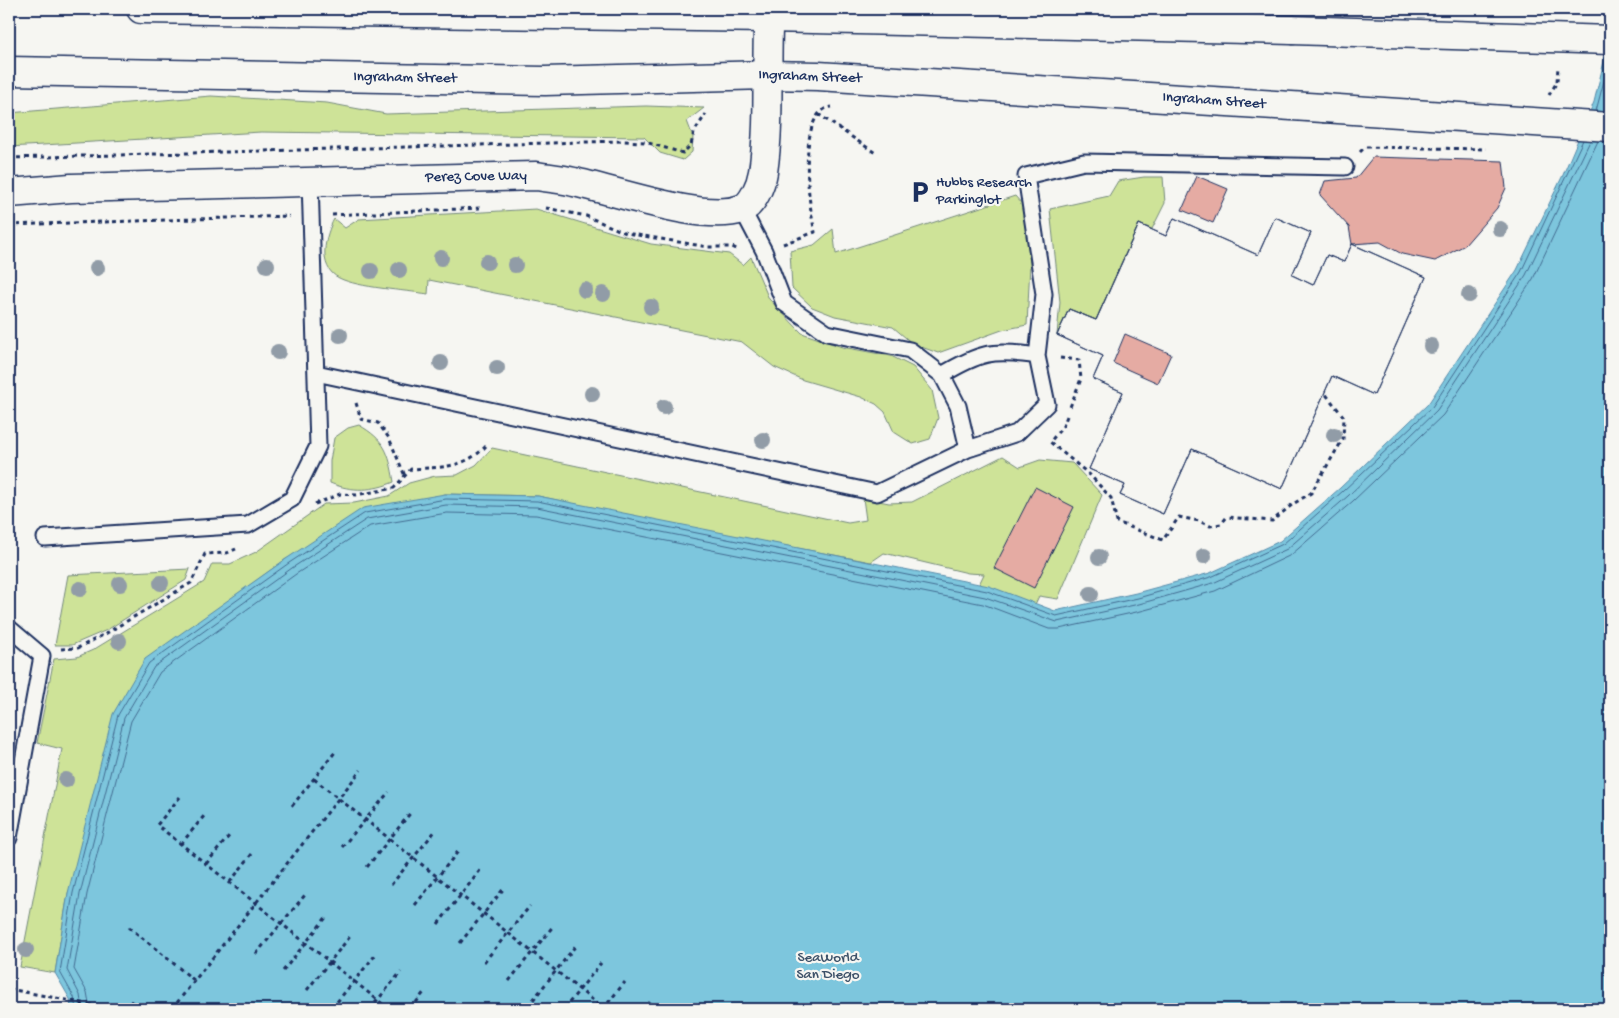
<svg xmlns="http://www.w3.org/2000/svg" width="1619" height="1018" font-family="'Gochi Hand',sans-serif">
<rect width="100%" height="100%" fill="#f6f6f2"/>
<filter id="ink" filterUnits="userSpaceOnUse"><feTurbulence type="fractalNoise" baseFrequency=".02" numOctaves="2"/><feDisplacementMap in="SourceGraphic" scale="10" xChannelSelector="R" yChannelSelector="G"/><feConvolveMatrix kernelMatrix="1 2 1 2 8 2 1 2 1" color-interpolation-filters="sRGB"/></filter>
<g filter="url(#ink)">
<path fill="#cee398" stroke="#74897b" d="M211,96L327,103L386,114L646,106L704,108L687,121L693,137L692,152L683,160L660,153L644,137L261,132L9,147V113Z
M1144,177H1163L1165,203L1152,229L1139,224L1096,320L1069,309L1057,335L1060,302L1050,209L1109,196L1118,181Z
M1015,196L1023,205L1030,264L1027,325L1002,330L938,353L913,344L893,327L835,316L812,307L792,288L790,251L814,245L833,229L836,254Z
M536,209L651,244L729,254L743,265L751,257L769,299L802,333L842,347L891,356L913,367L932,390L938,418L930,439L913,444L894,432L885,412L876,404L861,397L803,380L774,367L742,342L429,280L428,294C404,290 359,288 339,278C317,267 325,236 334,219L345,228L359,219Z
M359,425C385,440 389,452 394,482C373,491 352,492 330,483V461L334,438L348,428Z
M492,448L848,523L866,520L863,498L889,503L912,502L1003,456L1020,467L1040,460L1072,463L1102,495L1058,599L1039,596L842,1009H774L984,574L968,573L884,553L871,562L665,523L538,496L445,494L286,559L217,609L68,893L55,973L20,967L62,749L37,743L54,659L77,657L93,650L204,582L212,564H230L256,552L324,504L354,503L389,496L409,483L435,476L457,475L476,465Z
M190,569L186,580L107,630L72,645H55L68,575Z"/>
<path fill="#7dc6dd" stroke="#568aaa" d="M1610,37V1009H71L70,999L55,973L68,893L113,714L145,659L286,559L363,508L445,494L538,496L989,586L1055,611L1136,593L1210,573L1280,541L1340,488L1428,404L1517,270L1563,175L1594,102Z"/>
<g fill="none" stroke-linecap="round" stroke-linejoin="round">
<path stroke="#426b91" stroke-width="1" d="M1596,111L1610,58
M76,1009L74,997L60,972L73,893L118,715L149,663L289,563L365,513L446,499L537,501L987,591L1056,616L1138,598L1211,577L1283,544L1343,491L1432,407L1521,272L1583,140
M82,1009L80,995L67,970L80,894L124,718L154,667L292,568L367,519L446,505L537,507L985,597L1057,622L1139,604L1213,583L1287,549L1348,496L1437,410L1526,275L1590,141
M90,1009L87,992L74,969L87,894L131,721L160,672L296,574L370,526L447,513L536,515L983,604L1049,629H1059L1141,611L1215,591L1291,555L1353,501L1443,415L1533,279L1598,141"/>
</g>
<path fill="#e5aba3" stroke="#1b2f5e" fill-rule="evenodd" d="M1373,157L1503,161L1506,188L1497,208L1465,245L1435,261L1402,254L1380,242L1352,244L1349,227L1320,195L1325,181L1356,178Z
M1197,176L1228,189L1213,223L1182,210Z
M1275,217L1311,233L1292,275L1313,285L1327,255L1344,262L1352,244L1426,277L1374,395L1332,376L1282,489L1192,449L1163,514L1120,495L1125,485L1089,469L1123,392L1093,379L1103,356L1057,335L1069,309L1096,320L1139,224L1166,236L1174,218L1258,255ZM1125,334L1171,354L1158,383L1113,363Z
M1275,217L1311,233L1292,275L1313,285L1327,255L1344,262L1352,244L1426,277L1374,395L1332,376L1282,489L1192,449L1163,514L1120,495L1125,485L1089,469L1123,392L1093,379L1103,356L1057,335L1069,309L1096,320L1139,224L1166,236L1174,218L1258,255Z
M1035,487L1074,507L1034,588L994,568Z"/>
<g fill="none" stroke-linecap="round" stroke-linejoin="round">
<defs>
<path id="lane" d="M742,209L764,251L784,303L827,333L910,350L942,375L958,406L968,449
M1037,356L1044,294L1026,176L1084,162L1345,167
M316,373L877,493L968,449L1017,433L1047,404L1037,356C993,349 980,352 942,375
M45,538L248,525L292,499L318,446L310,180
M9,628L42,656L9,838"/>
<path id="secondary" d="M9,193L71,188L536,176C549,178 561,179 574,182C613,190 705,223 741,209C753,205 761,184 763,172C771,118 765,63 769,9"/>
<path id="primary" d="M141,9L768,18L1292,30
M9,71L545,81L767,75L818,76L1323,108"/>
</defs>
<use href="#lane" stroke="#1b2f5e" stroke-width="19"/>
<use href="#secondary" stroke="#1b2f5e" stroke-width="31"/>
<use href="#primary" stroke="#1b2f5e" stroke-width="31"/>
<path stroke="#1b2f5e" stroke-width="3" stroke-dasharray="4 4" stroke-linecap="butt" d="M1549,95L1557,82L1558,66
M818,114L877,154
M1360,152L1365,147L1486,149
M9,158L622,141L645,142L683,153L691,145L694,132L706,114
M546,208L586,216L626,233L708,247H732L739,250
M332,215L480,208
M9,225L290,216
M783,244L815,232C809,208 795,110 832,107
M1060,358L1079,360L1081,379L1070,407
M356,403L361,419L378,423L389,438L405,476
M1067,416L1063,426L1050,442L1090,475L1111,498L1117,522L1163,540L1179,517L1199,521L1210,526L1221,524L1227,517L1272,521L1293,504L1311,493L1343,439L1344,417L1324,392
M315,504L340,494L356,495L394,488L411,469C441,467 464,469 486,446
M61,649L78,648L105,634L191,583L205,554L227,553L236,549
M314,779L604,1009
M180,797L157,825L389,1009
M292,806L336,751
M181,844L204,816
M342,847L389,792
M206,864L229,836
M367,867L412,811
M230,882L252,854
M391,885L436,830
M415,905L460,849
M438,924L482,868
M129,927L195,981
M460,943L505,887
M256,954L305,895
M484,962L530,906
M283,971L328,915
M509,981L554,925
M9,989L114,1009
M307,990L352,934
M533,1000L577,944
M130,1001L141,1009
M82,1002L83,1009
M332,1008L377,953
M172,1009L361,770
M200,1009L201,1008
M370,1009L401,972
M411,1009L425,991
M564,1009L601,963
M603,1009L625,982
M644,1009L650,1002"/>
<use href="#lane" stroke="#f6f6f2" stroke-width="15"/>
<use href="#secondary" stroke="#f6f6f2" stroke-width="28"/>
<use href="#primary" stroke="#f6f6f2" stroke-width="28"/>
<defs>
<path id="primary-bridge" d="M1292,30L1610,40
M1323,108L1610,127"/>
</defs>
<use href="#primary-bridge" stroke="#1b2f5e" stroke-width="31" stroke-linecap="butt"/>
<use href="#primary-bridge" stroke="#f6f6f2" stroke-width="28"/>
</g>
<g fill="#919ca7">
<circle cx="1500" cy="229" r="8"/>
<circle cx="441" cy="258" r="8"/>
<circle cx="487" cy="262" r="8"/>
<circle cx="267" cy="265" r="8"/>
<circle cx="515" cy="265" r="8"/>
<circle cx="97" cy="268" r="8"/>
<circle cx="399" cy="270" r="8"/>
<circle cx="371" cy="271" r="8"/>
<circle cx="585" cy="290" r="8"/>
<circle cx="603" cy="294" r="8"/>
<circle cx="1469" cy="295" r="8"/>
<circle cx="651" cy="307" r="8"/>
<circle cx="340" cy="335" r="8"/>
<circle cx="1431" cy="346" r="8"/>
<circle cx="278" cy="352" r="8"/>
<circle cx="441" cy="363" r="8"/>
<circle cx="497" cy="368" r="8"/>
<circle cx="592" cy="394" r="8"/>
<circle cx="664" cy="407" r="8"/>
<circle cx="1334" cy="435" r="8"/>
<circle cx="763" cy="440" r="8"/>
<circle cx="1204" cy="556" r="8"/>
<circle cx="1099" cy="557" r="8"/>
<circle cx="161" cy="583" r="8"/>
<circle cx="120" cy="584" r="8"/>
<circle cx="80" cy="589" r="8"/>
<circle cx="1091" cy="594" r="8"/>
<circle cx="119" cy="641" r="8"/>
<circle cx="66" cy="780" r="8"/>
<circle cx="26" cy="950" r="8"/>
</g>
</g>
<defs>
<symbol id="parking-bare" viewBox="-9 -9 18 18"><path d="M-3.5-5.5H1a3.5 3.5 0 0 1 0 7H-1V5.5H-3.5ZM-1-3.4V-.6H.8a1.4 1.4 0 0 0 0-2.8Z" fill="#1b2f5e" stroke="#f6f6f2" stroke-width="2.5" paint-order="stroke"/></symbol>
</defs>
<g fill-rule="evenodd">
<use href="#parking-bare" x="904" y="176" width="32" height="32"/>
</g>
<g text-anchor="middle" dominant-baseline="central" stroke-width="4.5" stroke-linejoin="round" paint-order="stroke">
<g font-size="15" fill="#1b2f5e" stroke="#f6f6f2">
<text transform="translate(810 77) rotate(2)">Ingraham Street</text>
<text transform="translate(405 78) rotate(1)">Ingraham Street</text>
<text transform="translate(1214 101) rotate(4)">Ingraham Street</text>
<text transform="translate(476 177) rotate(-1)">Perez Cove Way</text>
</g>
<g font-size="15" fill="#1b2f5e" stroke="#f6f6f2" text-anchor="start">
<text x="936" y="183">Hubbs Research<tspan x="936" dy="17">Parkinglot</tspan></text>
</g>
<g font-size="15" fill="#3f536a" stroke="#f6f6f2">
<text x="828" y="958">SeaWorld<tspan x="828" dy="17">San Diego</tspan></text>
</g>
</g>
<rect width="1619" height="1018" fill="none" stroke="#f6f6f2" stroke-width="30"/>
<rect x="15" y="15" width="1589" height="988" fill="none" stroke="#1b2f5e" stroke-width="2" filter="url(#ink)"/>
</svg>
